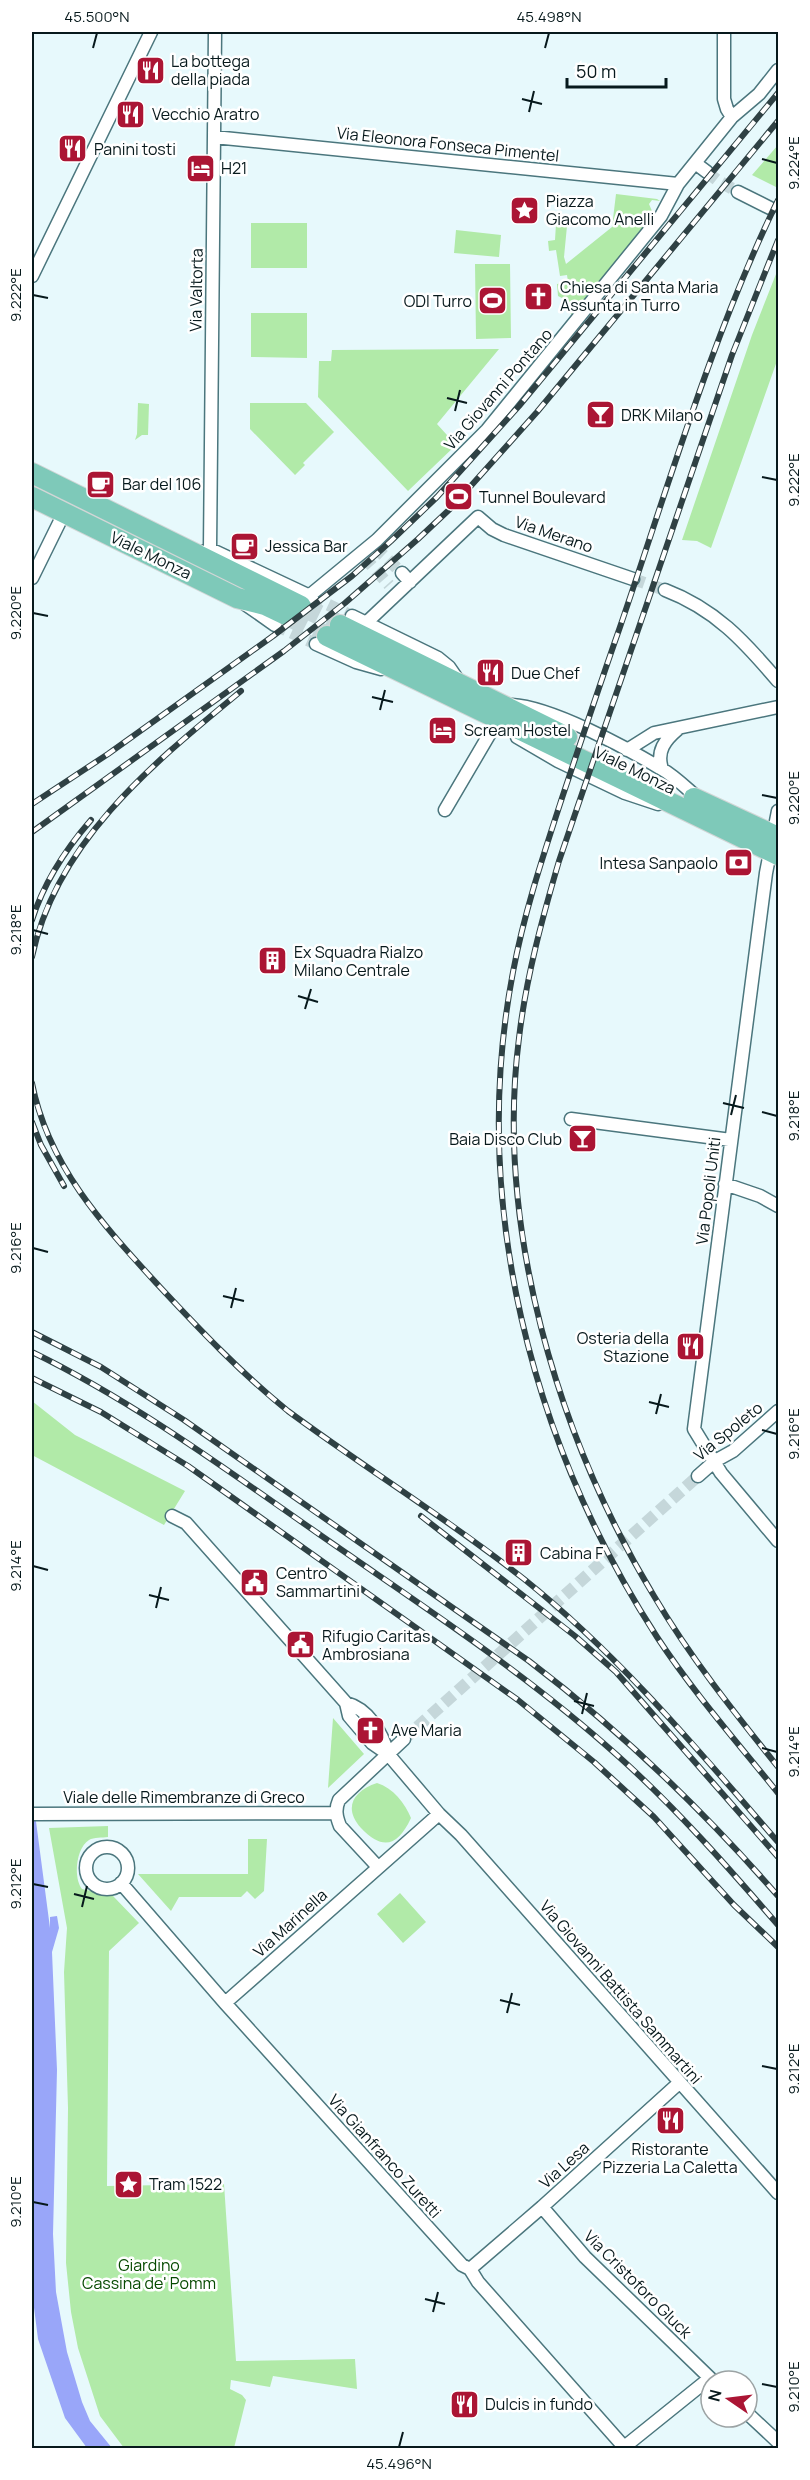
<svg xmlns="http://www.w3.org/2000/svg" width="810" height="2480" font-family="Manrope,sans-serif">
<rect width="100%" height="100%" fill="#e7f9fc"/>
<path fill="#b1eaa8" d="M778,145V188L752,175Z
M616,194L657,199L660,201L652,200L649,204L652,211L657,212L661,206L574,316L564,308V299L558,296L557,284L568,282L567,275L560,276L556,250L549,251L548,241L555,240L556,224L567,226L564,257L566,264L612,227Z
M251,223H307V268H251Z
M456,230L501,235L499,257L454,253Z
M475,264H510L511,338L476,339Z
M778,269V358L711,548L697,541L682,540L752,335Z
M251,313H307V358L251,357Z
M499,349L437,424L456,445L408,491L318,397L319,361H331L332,350Z
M138,403L149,404L148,435H142L135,440L137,434Z
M250,403H306L334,432L303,463L305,465L295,475L250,429Z
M32,1401L75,1435L185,1491L164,1525L32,1455Z
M333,1718L364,1754L328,1788Z
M377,1783C393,1788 405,1803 411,1818C398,1846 383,1851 361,1828C343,1808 353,1791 377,1783Z
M108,1826V1837C102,1838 94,1837 89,1840C76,1848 73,1878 82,1889L113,1896L139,1923L109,1951L107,2186L224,2184L236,2361L355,2359L357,2389L273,2376L270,2387L231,2380L230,2389L242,2395L246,2400L234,2448H124L100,2416L78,2348L71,2312L66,2263L68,2108L64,1972L67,1928L49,1828Z
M248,1839H267L264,1891L255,1899L247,1891L241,1897H179L171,1911L138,1874H248Z
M400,1893L426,1922L403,1943L377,1914Z"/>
<path fill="#99a6f9" d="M32,1791L50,1928V1917L57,1916L59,1928L52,1952L57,2070L53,2234L56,2292L67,2352L82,2402L90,2421L112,2448H87L65,2418L38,2339L32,2292Z"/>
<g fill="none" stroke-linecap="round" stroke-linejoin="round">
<path stroke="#c5d7da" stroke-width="12" stroke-dasharray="12 6" stroke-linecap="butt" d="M707,172L717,180L738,192
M375,547L402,573
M364,557L389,585
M633,579L665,590
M312,597L352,616
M275,625L316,644
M404,1739L698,1476"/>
<path stroke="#c5d7da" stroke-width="20" stroke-dasharray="20 10" stroke-linecap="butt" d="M301,606L340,625
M288,616L327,636"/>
<defs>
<path id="minor" d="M724,32V99L727,109L732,117
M214,137L678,184
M695,163L707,172
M738,192L770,208
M32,276L151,32
M210,549L215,32
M203,552L210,549L312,597
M402,573L410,582
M32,578L64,513
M665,590C715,609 744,641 778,681
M309,596L377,540L487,430L661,216L678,184L732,117L759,94L778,70
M245,604L275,625
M352,616L438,658L449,667L458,680
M366,623L478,517L492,529L504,535L633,579
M316,644L356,662L381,669
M512,705C551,707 625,747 660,768C675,776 687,789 700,800
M517,737L558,761L625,793L658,804
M627,750L654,733L778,707
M662,769C656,751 665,740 678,729
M445,810L496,723
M778,811L766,873L694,1429L721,1473L778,1541
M571,1119L731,1140
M725,1184L760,1196L778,1206
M698,1476L715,1461L733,1451L778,1411
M172,1516L186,1523L346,1703L349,1716L372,1743L388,1754L439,1814L461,1835L778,2193
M346,1703C369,1709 382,1733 388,1754
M32,1814L336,1813
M86 1868a21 21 0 1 1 42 0a21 21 0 1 1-42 0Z
M378,1867L340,1826C336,1816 335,1809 339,1800L404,1739
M121,1883L225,2003L462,2265L470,2269L478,2282L625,2448
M225,2003L439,1814
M542,2207L585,2257L713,2381
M470,2269L542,2207L679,2083
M747,2413L778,2442
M623,2448L710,2378"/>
<path id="primary" d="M32,473L301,606
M32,497L237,598L265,605L288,616
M340,625L567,737
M327,636L778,855
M694,798L778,837"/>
</defs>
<use href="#minor" stroke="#4b767d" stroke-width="15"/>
<use href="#primary" stroke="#d2d6d6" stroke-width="22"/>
<use href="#minor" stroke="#fff" stroke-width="12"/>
<use href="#primary" stroke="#7ec9b9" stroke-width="20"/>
<defs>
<path id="rail" d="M778,200C712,336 669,484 620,627C600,684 581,741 562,798C543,856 524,913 513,972C469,1202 531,1442 657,1637C693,1692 737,1742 778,1793
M778,240L732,355L559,861C542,919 526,978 519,1038C495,1226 557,1436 654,1596C690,1657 734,1712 778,1767
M32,804L108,754L273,636L352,576L391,541L437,497L519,406L778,93
M32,832L284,651L345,603L418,539L452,507L537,412L778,121
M32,920C44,882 65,850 91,820
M32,957C56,841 155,762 241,691
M32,1083C48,1166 104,1226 159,1286C200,1330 241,1373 288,1411C365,1468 448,1519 524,1579C620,1656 698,1750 778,1842
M32,1122L41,1145L64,1186
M32,1332L101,1367L184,1420L529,1661C621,1731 703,1810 778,1896
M32,1352C133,1401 224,1468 316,1532C419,1604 525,1672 618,1756C676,1808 727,1866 778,1925
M32,1378L101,1412L188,1466L518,1700L594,1762L654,1817L734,1905L778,1947
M421,1516L575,1636L616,1672L778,1857"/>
</defs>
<use href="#rail" stroke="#2f4144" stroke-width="6"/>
<use href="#rail" stroke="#fff" stroke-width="4" stroke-dasharray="11" stroke-linecap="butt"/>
</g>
<path fill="none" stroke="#07191c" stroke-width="2" d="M93,48L97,33M545,48L549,33M522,99L542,104M529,112L534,91M762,159L777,163M33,295L48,298M447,398L467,403M455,411L460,390M762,477L777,480M33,613L48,616M372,697L393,702M380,710L385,690M762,795L777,798M33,930L48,934M298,996L318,1002M305,1009L311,989M723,1103L744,1108M762,1112L777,1116M731,1115L736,1095M33,1248L48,1252M223,1296L244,1301M231,1308L236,1288M649,1402L669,1407M656,1414L661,1394M762,1430L777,1434M33,1566L48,1570M149,1595L169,1600M156,1608L161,1587M574,1701L594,1706M582,1714L587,1693M762,1748L777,1752M33,1884L48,1887M74,1894L94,1899M82,1907L87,1886M500,2000L520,2005M507,2013L512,1993M762,2066L777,2069M33,2202L48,2205M425,2299L445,2304M433,2312L438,2292M762,2384L777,2387M399,2447L403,2432"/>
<defs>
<symbol id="restaurant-square" viewBox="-11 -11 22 22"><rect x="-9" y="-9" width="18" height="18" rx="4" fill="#ab1534" stroke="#fff"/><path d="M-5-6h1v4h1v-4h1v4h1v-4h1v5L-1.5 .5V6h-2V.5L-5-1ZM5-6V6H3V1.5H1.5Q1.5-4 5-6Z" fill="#fff"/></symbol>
<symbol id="hotel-square" viewBox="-11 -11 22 22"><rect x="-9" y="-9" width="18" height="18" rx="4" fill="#ab1534" stroke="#fff"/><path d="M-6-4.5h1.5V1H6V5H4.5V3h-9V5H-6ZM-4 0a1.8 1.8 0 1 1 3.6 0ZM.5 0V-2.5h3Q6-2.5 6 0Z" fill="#fff"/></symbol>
<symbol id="sight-square" viewBox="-11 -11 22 22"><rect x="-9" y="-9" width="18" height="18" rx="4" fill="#ab1534" stroke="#fff"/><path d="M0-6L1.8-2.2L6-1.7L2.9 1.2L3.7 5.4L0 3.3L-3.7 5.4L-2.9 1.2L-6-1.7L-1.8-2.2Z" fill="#fff"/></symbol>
<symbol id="church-square" viewBox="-11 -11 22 22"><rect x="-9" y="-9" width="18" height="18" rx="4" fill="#ab1534" stroke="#fff"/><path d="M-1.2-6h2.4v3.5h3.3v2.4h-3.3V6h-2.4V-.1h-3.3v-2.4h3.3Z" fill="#fff"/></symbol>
<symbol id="stadium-square" viewBox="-11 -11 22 22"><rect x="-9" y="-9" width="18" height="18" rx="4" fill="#ab1534" stroke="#fff"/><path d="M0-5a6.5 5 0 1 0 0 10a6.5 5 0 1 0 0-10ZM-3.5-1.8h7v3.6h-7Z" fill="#fff"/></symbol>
<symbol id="bar-square" viewBox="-11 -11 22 22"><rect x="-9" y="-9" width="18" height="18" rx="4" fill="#ab1534" stroke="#fff"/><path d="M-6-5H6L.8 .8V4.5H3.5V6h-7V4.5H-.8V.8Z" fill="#fff"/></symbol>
<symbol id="cafe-square" viewBox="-11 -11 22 22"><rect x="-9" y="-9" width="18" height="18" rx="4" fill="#ab1534" stroke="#fff"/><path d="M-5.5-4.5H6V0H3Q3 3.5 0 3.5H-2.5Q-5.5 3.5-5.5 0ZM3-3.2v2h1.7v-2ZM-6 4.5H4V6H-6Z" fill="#fff"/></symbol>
<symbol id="bank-square" viewBox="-11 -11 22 22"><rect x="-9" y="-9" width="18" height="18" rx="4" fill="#ab1534" stroke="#fff"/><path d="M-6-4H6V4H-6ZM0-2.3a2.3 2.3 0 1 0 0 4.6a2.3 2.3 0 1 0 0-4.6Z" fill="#fff"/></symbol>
<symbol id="building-square" viewBox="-11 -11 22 22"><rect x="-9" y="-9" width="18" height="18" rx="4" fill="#ab1534" stroke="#fff"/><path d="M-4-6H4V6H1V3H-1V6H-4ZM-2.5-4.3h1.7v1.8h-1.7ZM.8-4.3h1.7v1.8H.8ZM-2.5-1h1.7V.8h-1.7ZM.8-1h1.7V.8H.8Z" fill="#fff"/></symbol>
<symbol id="civic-square" viewBox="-11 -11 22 22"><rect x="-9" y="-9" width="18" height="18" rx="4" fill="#ab1534" stroke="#fff"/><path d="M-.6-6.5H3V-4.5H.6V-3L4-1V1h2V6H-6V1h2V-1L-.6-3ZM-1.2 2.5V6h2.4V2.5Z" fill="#fff"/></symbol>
</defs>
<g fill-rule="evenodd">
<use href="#restaurant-square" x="134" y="54" width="33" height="33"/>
<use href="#restaurant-square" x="114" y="98" width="33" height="33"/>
<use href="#restaurant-square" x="56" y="132" width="33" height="33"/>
<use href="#hotel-square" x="184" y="152" width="33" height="33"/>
<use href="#sight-square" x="508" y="194" width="33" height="33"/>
<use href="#church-square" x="522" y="280" width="33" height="33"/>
<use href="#stadium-square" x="476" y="284" width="33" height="33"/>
<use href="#bar-square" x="584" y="398" width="33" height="33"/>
<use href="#cafe-square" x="84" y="468" width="33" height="33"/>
<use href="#stadium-square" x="442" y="480" width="33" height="33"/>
<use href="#cafe-square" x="228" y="530" width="33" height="33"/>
<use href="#restaurant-square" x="474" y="656" width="33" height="33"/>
<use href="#hotel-square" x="426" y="714" width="33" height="33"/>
<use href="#bank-square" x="722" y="846" width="33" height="33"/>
<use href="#building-square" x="256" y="944" width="33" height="33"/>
<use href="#bar-square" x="566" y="1122" width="33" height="33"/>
<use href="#restaurant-square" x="674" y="1330" width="33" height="33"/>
<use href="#building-square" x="502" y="1536" width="33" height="33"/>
<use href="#civic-square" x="238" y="1566" width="33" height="33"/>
<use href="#civic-square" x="284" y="1628" width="33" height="33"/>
<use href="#church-square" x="354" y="1714" width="33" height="33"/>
<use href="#restaurant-square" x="654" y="2104" width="33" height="33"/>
<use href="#sight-square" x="112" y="2168" width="33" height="33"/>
<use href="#restaurant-square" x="448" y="2388" width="33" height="33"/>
</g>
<g text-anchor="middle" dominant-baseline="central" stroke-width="5" stroke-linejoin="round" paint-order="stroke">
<g font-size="16" fill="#07191c" stroke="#fff" text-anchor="start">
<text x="171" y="61">La bottega<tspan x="171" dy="18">della piada</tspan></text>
<text x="152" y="114">Vecchio Aratro</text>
<text x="94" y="149">Panini tosti</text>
<text x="221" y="168">H21</text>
<text x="546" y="201">Piazza<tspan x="546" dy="18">Giacomo Anelli</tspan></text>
<text x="560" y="287">Chiesa di Santa Maria<tspan x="560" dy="18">Assunta in Turro</tspan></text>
<text x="472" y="301" text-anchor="end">ODI Turro</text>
<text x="621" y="415">DRK Milano</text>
<text x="122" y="484">Bar del 106</text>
<text x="479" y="497">Tunnel Boulevard</text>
<text x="265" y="546">Jessica Bar</text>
<text x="511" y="673">Due Chef</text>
<text x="464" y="730">Scream Hostel</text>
<text x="718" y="863" text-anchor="end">Intesa Sanpaolo</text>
<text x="294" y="952">Ex Squadra Rialzo<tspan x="294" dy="18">Milano Centrale</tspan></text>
<text x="562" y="1139" text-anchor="end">Baia Disco Club</text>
<text x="669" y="1338" text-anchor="end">Osteria della<tspan x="669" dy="18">Stazione</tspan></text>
<text x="540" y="1553">Cabina F</text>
<text x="276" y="1573">Centro<tspan x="276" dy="18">Sammartini</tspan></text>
<text x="322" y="1636">Rifugio Caritas<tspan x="322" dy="18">Ambrosiana</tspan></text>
<text x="391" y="1730">Ave Maria</text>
<text x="670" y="2149" text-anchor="middle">Ristorante<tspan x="670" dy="18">Pizzeria La Caletta</tspan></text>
<text x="149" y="2184">Tram 1522</text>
<text x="485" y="2404">Dulcis in fundo</text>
</g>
<g font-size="16" fill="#07191c" stroke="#fff">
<text transform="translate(448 144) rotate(6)">Via Eleonora Fonseca Pimentel</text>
<text transform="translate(196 290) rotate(-89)">Via Valtorta</text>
<text transform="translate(498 389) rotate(-49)">Via Giovanni Pontano</text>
<text transform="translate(554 534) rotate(19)">Via Merano</text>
<text transform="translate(151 555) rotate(26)">Viale Monza</text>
<text transform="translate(635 770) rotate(26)">Viale Monza</text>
<text transform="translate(708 1191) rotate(-83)">Via Popoli Uniti</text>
<text transform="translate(728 1431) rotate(-39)">Via Spoleto</text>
<text x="184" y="1797">Viale delle Rimembranze di Greco</text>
<text transform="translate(290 1923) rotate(-42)">Via Marinella</text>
<text transform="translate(621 1992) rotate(49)">Via Giovanni Battista Sammartini</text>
<text transform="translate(385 2156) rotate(48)">Via Gianfranco Zuretti</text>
<text transform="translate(564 2165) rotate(-42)">Via Lesa</text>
<text transform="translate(638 2284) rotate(45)">Via Cristoforo Gluck</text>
</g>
<g font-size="16" fill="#064a00" stroke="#fff">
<text x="149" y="2265">Giardino<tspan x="149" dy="18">Cassina de' Pomm</tspan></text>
</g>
</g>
<rect width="810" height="2480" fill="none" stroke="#ffffff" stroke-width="66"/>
<g transform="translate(729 2399) rotate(284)"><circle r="28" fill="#ffffff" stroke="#9ca3a4" stroke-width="1.5"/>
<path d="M0-4.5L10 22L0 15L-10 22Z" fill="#ab1534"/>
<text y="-9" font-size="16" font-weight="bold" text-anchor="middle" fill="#07191c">N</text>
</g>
<path d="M567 78v9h99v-9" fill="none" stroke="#07191c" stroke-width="3"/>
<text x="576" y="78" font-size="18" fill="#07191c" stroke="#ffffff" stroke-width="4.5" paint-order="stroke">50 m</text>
<rect x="33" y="33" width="744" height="2414" fill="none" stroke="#07191c" stroke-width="2"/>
<g font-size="15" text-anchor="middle" fill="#07191c">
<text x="97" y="22">45.500°N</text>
<text x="549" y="22">45.498°N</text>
<text transform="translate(794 163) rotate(-90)" y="5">9.224°E</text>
<text transform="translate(16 295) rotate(-90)" y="5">9.222°E</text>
<text transform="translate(794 480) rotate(-90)" y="5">9.222°E</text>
<text transform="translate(16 613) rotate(-90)" y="5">9.220°E</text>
<text transform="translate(794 798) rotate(-90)" y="5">9.220°E</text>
<text transform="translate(16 930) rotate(-90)" y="5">9.218°E</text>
<text transform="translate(794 1116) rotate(-90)" y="5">9.218°E</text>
<text transform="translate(16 1248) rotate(-90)" y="5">9.216°E</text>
<text transform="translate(794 1434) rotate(-90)" y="5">9.216°E</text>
<text transform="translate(16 1566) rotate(-90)" y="5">9.214°E</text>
<text transform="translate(794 1752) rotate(-90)" y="5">9.214°E</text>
<text transform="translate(16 1884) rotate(-90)" y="5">9.212°E</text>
<text transform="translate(794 2069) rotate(-90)" y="5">9.212°E</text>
<text transform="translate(16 2202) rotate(-90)" y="5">9.210°E</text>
<text transform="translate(794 2387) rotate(-90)" y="5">9.210°E</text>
<text x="399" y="2469">45.496°N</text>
</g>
</svg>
